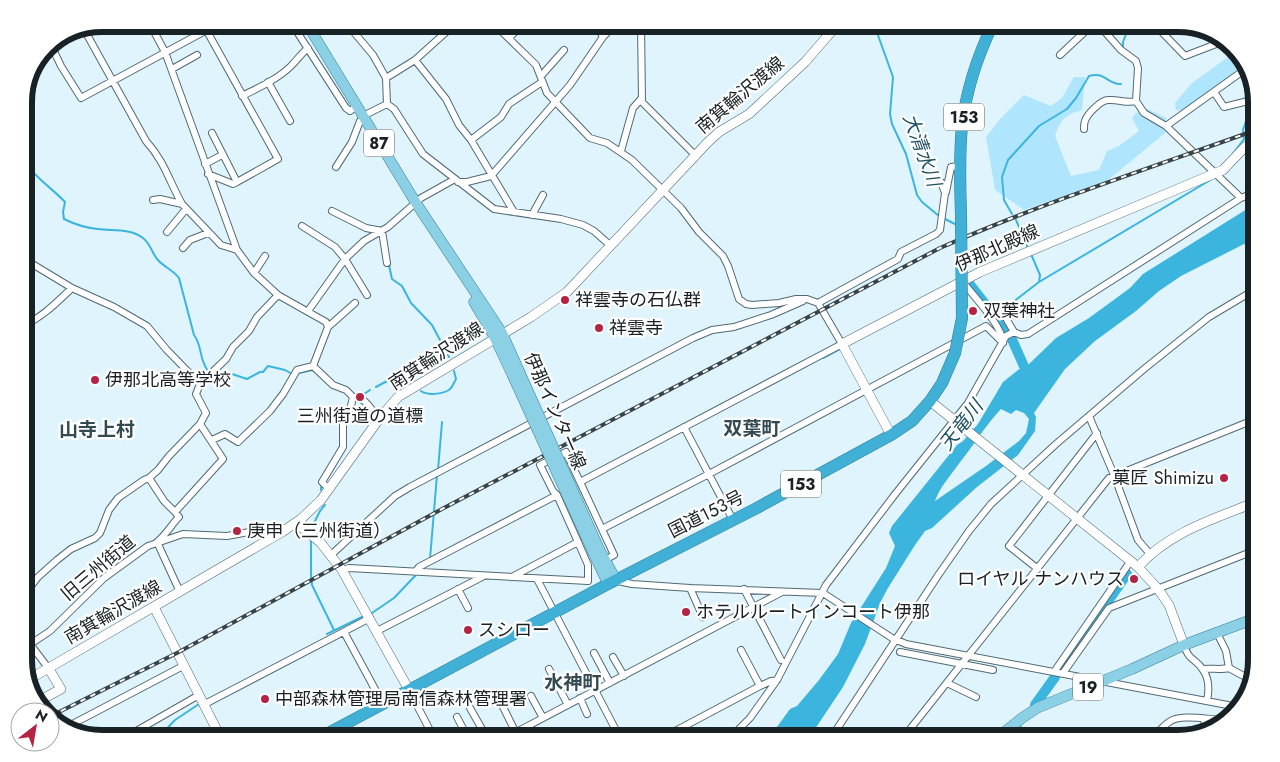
<svg xmlns="http://www.w3.org/2000/svg" width="1280" height="762" font-family="Jost,'Noto Sans JP',sans-serif">
<rect width="100%" height="100%" fill="#dff4fd"/>
<path fill="#afe6fd" d="M1235,52L1246,63L1203,96L1191,111L1176,110L1175,103L1192,83Z
M1074,77H1085L1082,110C1065,115 1061,119 1055,136L1071,176L1099,170L1107,151L1119,146L1139,131L1132,118L1135,114L1146,108L1166,118L1165,133L1107,181L1024,210L995,190L986,137L1001,118L1024,95L1051,106L1062,98Z"/>
<path fill="#3cb5de" fill-rule="evenodd" d="M1256,206V238L1181,276L1159,291L1136,311L1095,341L1065,369L1034,413L1036,417L1035,431L1018,455L977,487L932,528L925,531L915,545L888,588L880,603L865,644L843,687L809,738H769L790,709L797,706L819,680L838,654L851,623L886,568L895,546L889,533L892,526L957,445L963,441L978,424L1003,382L1018,370L1028,365L1056,338L1089,318L1130,288L1143,274L1247,209ZM1001,409L1011,414L1016,410L1024,413L1029,419L1026,433L1019,441L986,466L935,501C941,485 949,478 958,465C973,446 985,426 1001,409Z"/>
<g fill="none" stroke-linecap="round" stroke-linejoin="round">
<path stroke="#3cb5de" stroke-width="2" d="M874,24L893,77L890,114L892,124L906,154L917,195L922,202L939,216
M1123,48V42L1130,24
M1232,155L1244,139L1243,130L1252,103
M24,161C34,177 52,188 65,202L63,212L64,219C74,224 87,228 98,229C113,231 130,228 143,238C151,244 152,254 158,260C164,267 173,270 179,278L194,335C203,347 198,357 208,371
M1012,214L1004,200L1002,177L1008,160L1039,126L1067,109L1076,98L1089,76C1106,71 1107,85 1121,84
M943,218L957,225
M1016,220L1028,248
M389,265L392,279L402,286L411,303L432,325L449,357
M1039,282L1212,179
M1004,309L1039,282L1040,275L1031,254
M995,316L997,314
M823,358L840,349
M299,373L312,370L318,374
M213,374L229,373L247,379L260,372H263L268,366L285,370L292,374
M376,387L387,381L398,378
M421,391C428,396 442,394 449,390C453,387 454,382 456,379L454,371
M361,396L370,390
M346,445V430
M438,470L442,422
M321,487V490
M312,527L320,511L325,505
M311,540V575L312,585L334,630
M430,559L437,475
M424,568L429,564
M372,613L394,598L415,576
M327,634L364,616
M158,738L175,720L199,704"/>
<path stroke="#3cb5de" stroke-width="10" d="M968,282L1011,337L1026,371
M1060,670L1127,574
M1035,705L1055,677
M1007,738L1017,728"/>
<defs>
<path id="street" d="M150,24L165,52L237,250L254,273L278,295L326,322L328,327L313,366
M203,24L278,159L237,182
M292,24L346,108L350,111L357,106
M347,24L373,55L386,78
M455,24L415,60L386,78L387,104L394,109L423,154L494,209L561,219L583,225L594,231L611,246
M494,24L536,65L547,93L590,138L607,143L632,160L681,208L699,232L723,256L728,266L739,299L746,304L752,305L779,303L796,299H807L818,303L842,344L580,482
M596,24L603,37
M641,24L642,102L695,155
M822,24L826,38
M1098,24L1121,50L1136,61L1138,68L1136,101L1144,113L1166,126L1241,198
M1154,24L1185,56L1224,41
M85,31L146,141C165,162 169,181 182,204L160,199L153,200
M509,38L520,27
M51,45L61,66L81,98L218,24
M1060,55L1093,24
M415,60L446,99L459,125L471,140L514,212
M172,69L197,55
M541,76L564,50
M268,82L290,121
M1214,92L1224,107L1256,99
M242,96C258,88 278,79 291,66C297,60 301,54 308,48
M363,116L387,104
M1166,126L1247,68
M1084,129C1084,127 1084,123 1085,121C1087,114 1101,100 1108,100C1119,99 1126,104 1136,101
M471,140L501,117L509,104L542,82
M621,151L633,108L641,99
M205,164L222,155
M336,167L352,142L360,121
M208,174L233,184L237,182L212,133
M458,182H467L491,176L570,85L603,37L616,24
M946,192L951,167L960,166
M182,204L221,245L237,250
M332,211L366,228L382,231L387,263
M532,215L543,195
M302,226L335,247L345,259L367,295
M167,232L186,209
M183,248L190,240L208,233
M24,259L72,288L114,307L147,326L166,349L200,384
M254,273L265,256
M963,282C974,297 1001,324 1003,342
M1249,292L1256,311
M818,303L898,259L901,252L936,234L940,230L945,193L941,182
M308,311L345,259L364,241L388,227L421,198L455,179
M1007,320L1014,332L1021,335L1028,334L1241,198L1256,192
M24,325C43,317 57,302 72,288
M328,327L355,303
M313,366L333,385L346,390L353,397C365,396 372,411 379,419
M1089,416L1114,475L1138,540L1150,554
M684,427L733,520
M212,440L225,434L238,442L270,411L283,394L297,370L313,366
M149,478L164,501L175,512L223,459L200,424
M329,489L322,482L343,447V421L351,406L353,397
M175,512L179,517C171,525 166,535 157,542L180,592
M602,529L709,474L986,326L1003,343
M331,555L395,496L410,487L693,338L712,330L734,327L771,315L803,301
M1038,569L1009,546L1097,433
M342,570L349,568L588,581V565L578,542
M415,572L419,567L557,495L553,491L540,465L566,452L614,555L605,560
M512,577L578,542L557,495
M537,579L620,738
M618,581L632,584L690,588L823,593L892,638L906,644L1238,707
M690,588L703,617
M458,589L468,608
M744,589L781,660
M24,595L38,577L57,560L71,549L95,538L100,533L109,510L118,498L144,480L149,478L158,470L169,456L200,424L206,413L196,394L200,384L226,359L233,347L249,331L257,317L278,295
M24,612L28,625L30,644L49,669
M377,631L482,577
M344,632L383,704
M1217,633L1226,651L1229,668L1251,680
M1184,645C1189,662 1196,658 1203,670C1209,678 1209,691 1207,701
M24,646L35,641L50,631L104,578L148,546L183,534L227,536L277,527L282,532
M741,650L760,686
M900,652L993,670
M594,653L610,683
M613,657L624,676
M549,669L568,705
M1203,669C1212,668 1221,670 1229,668
M1054,672L1130,562
M1063,673L1109,608L1256,550
M947,683L976,697
M409,690L434,738
M497,695L516,733
M531,696L543,718
M580,698L587,714
M203,705L370,618
M470,708L487,738
M457,717L468,738
M528,726L534,738
M341,727L347,738
M65,728L183,666
M1203,732L1205,719
M124,738L199,695
M505,738L782,592
M662,738L760,686L771,681L777,680
M730,738L750,718L777,680L826,585L896,493L968,403L1006,336L1014,332
M831,738L939,574L969,531L991,504L1056,444L1144,369L1209,317L1256,289
M903,738L1109,478L1256,419
M1150,738C1158,733 1162,727 1169,722C1180,713 1210,720 1225,720"/>
<path id="secondary" d="M930,401L1138,567L1158,589L1169,605L1184,645
M891,435L842,344L980,272L1223,170L1243,149L1256,138
M296,523L320,542L342,570L409,690
M1138,567C1169,532 1214,519 1256,502
M154,607L221,738
M28,680L282,532L301,519L321,500L379,419L398,397L531,317L567,292L708,142L719,132L749,114L762,102L805,62L838,24
M37,702L61,689L49,669"/>
<path id="primary" d="M307,24L416,203L502,333L519,371
M474,302L495,338L512,374
M600,551L616,580
M594,554L608,584
M997,738L1022,718L1037,708L1132,669L1184,645L1256,618"/>
<path id="highway" d="M961,214C960,185 959,155 962,126C966,91 978,55 993,24
M319,738L608,584L755,509L891,435L912,421L930,401L942,383L955,353"/>
</defs>
<use href="#street" stroke="#526973" stroke-width="8"/>
<use href="#secondary" stroke="#526973" stroke-width="10"/>
<use href="#primary" stroke="#327e98" stroke-width="11"/>
<use href="#highway" stroke="#327e98" stroke-width="12"/>
<use href="#street" stroke="#fff" stroke-width="6"/>
<use href="#secondary" stroke="#fff" stroke-width="9"/>
<use href="#primary" stroke="#8cd0e6" stroke-width="10"/>
<use href="#highway" stroke="#40b0d6" stroke-width="11"/>
<defs>
<path id="rail" d="M51,716L177,653L442,509L940,248C1042,203 1150,168 1256,130"/>
</defs>
<use href="#rail" stroke="#384448" stroke-width="4"/>
<use href="#rail" stroke="#fff" stroke-width="2" stroke-dasharray="5.5" stroke-linecap="butt"/>
<defs>
<path id="primary-bridge" d="M519,371L600,551
M512,374L594,554"/>
<path id="highway-bridge" d="M955,353L962,318L961,214"/>
</defs>
<use href="#primary-bridge" stroke="#327e98" stroke-width="11" stroke-linecap="butt"/>
<use href="#highway-bridge" stroke="#327e98" stroke-width="12" stroke-linecap="butt"/>
<use href="#primary-bridge" stroke="#8cd0e6" stroke-width="10"/>
<use href="#highway-bridge" stroke="#40b0d6" stroke-width="11"/>
</g>
<g fill="#b52344" stroke="#fff" stroke-width="2">
<circle cx="565" cy="300" r="5"/>
<circle cx="973" cy="311" r="5"/>
<circle cx="599" cy="328" r="5"/>
<circle cx="95" cy="380" r="5"/>
<circle cx="360" cy="397" r="5"/>
<circle cx="1224" cy="478" r="5"/>
<circle cx="237" cy="531" r="5"/>
<circle cx="1134" cy="579" r="5"/>
<circle cx="686" cy="612" r="5"/>
<circle cx="468" cy="630" r="5"/>
<circle cx="265" cy="699" r="5"/>
</g>
<g text-anchor="middle" dominant-baseline="central" stroke-width="4.5" stroke-linejoin="round" paint-order="stroke">
<g fill="#fff" stroke="#5d6467" stroke-width="1">
<rect x="944" y="103.5" width="40" height="27" rx="4"/>
<rect x="364" y="129.5" width="30" height="27" rx="4"/>
<rect x="781" y="470.5" width="40" height="27" rx="4"/>
<rect x="1073" y="673.5" width="30" height="27" rx="4"/>
</g>
<g font-size="16" font-weight="bold" fill="#182226">
<text x="964" y="117">153</text>
<text x="379" y="143">87</text>
<text x="801" y="484">153</text>
<text x="1088" y="687">19</text>
</g>
<g font-size="18" fill="#182226" stroke="#fff">
<text transform="translate(740 95) rotate(-40)">南箕輪沢渡線</text>
<text transform="translate(997 248) rotate(-24)">伊那北殿線</text>
<text transform="translate(436 356) rotate(-33)">南箕輪沢渡線</text>
<text transform="translate(555 411) rotate(66)">伊那インター線</text>
<text transform="translate(706 514) rotate(-27)">国道153号</text>
<text transform="translate(98 568) rotate(-40)">旧三州街道</text>
<text transform="translate(113 612) rotate(-30)">南箕輪沢渡線</text>
</g>
<g font-size="18" fill="#182226" stroke="#fff" text-anchor="start">
<text x="575" y="300">祥雲寺の石仏群</text>
<text x="983" y="311">双葉神社</text>
<text x="609" y="328">祥雲寺</text>
<text x="105" y="380">伊那北高等学校</text>
<text x="360" y="416" text-anchor="middle">三州街道の道標</text>
<text x="1214" y="478" text-anchor="end">菓匠 Shimizu</text>
<text x="247" y="531">庚申（三州街道）</text>
<text x="1124" y="579" text-anchor="end">ロイヤル ナンハウス</text>
<text x="696" y="612">ホテルルートインコート伊那</text>
<text x="478" y="630">スシロー</text>
<text x="275" y="699">中部森林管理局南信森林管理署</text>
</g>
<g font-size="19" font-style="italic" fill="#205162" stroke="#fff">
<text transform="translate(922 150) rotate(70)">大清水川</text>
<text transform="translate(961 425) rotate(-52)">天竜川</text>
</g>
<g font-size="19" font-weight="bold" fill="#344a53" stroke="#fff">
<text x="752" y="428">双葉町</text>
<text x="97" y="429">山寺上村</text>
<text x="573" y="682">水神町</text>
</g>
</g>
<path d="M0 0H1280V762H0ZM102 32H1178A70 70 0 0 1 1248 102V660A70 70 0 0 1 1178 730H102A70 70 0 0 1 32 660V102A70 70 0 0 1 102 32Z" fill="#fff" fill-rule="evenodd"/>
<path fill="none" stroke="#182226" stroke-width="6" d="M102 32H1178A70 70 0 0 1 1248 102V660A70 70 0 0 1 1178 730H102A70 70 0 0 1 32 660V102A70 70 0 0 1 102 32Z"/>
<g transform="translate(35 727) rotate(31)"><circle r="24" fill="#ffffff" stroke="#a3a7a8"/>
<path d="M0-4L9 19L0 12L-9 19Z" fill="#b52344"/>
<text y="-8" font-size="14" font-weight="bold" text-anchor="middle" fill="#182226">N</text>
</g>
</svg>
